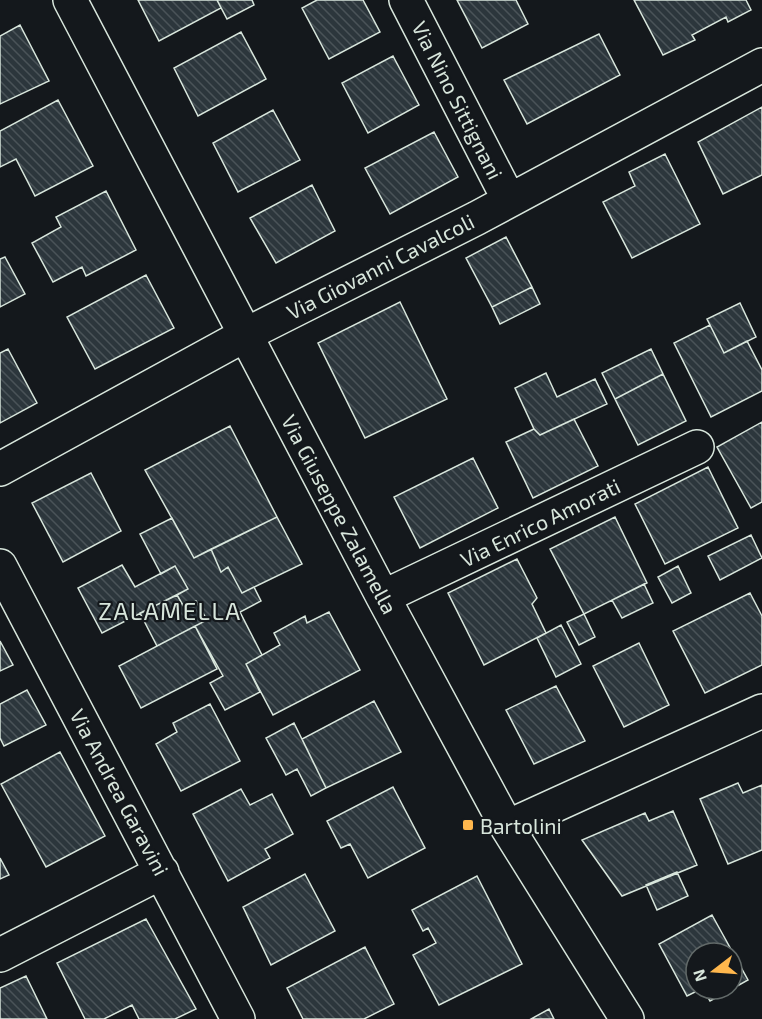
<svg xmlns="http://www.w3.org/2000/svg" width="762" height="1019" font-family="'Exo 2',sans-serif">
<defs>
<pattern id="building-back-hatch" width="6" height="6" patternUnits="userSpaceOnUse" patternTransform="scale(1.5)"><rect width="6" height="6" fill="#2c363c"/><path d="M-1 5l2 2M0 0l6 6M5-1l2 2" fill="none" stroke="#4a5358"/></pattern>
</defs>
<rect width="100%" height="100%" fill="#14181c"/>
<path fill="url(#building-back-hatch)" stroke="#d8e6dc" stroke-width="1.5" d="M138,0H217L221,8L159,41Z
M217,0H252L254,5L227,19Z
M317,0H363L380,32L329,59L302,8Z
M457,0H516L528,24L482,48Z
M634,0H746L751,10L728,22L726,17L692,35L695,40L663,55Z
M20,25L49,81L0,104V36Z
M241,32L266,79L198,116L174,68Z
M599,34L620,75L527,124L504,80Z
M393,56L419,105L368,133L342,83Z
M58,100L93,166L35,196L16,159L0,167V131Z
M762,107V175L723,194L698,142Z
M273,110L300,160L238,192L213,143Z
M434,132L458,177L390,214L365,168Z
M665,154L700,224L632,258L603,202L635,186L629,172Z
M312,185L335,231L276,263L250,218Z
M106,191L136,250L86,276L82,267L53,282L32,243L61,227L56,217Z
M506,237L532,287L492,307L466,258Z
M5,257L25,294L0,307V259Z
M146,275L174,328L95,369L67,317Z
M532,287L540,304L500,324L492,307Z
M400,302L447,399L365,438L318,343Z
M740,303L756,337L724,353L707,319Z
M710,325L724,353L747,341L762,370V391L711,417L674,343Z
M8,349L37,403L0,423V353Z
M651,349L663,374L615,399L602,373Z
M546,373L557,397L595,379L607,404L540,435L534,429L515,388Z
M663,374L686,421L638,445L615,399Z
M574,419L598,466L533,498L506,442L534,429L540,435Z
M762,422V502L751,508L717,447Z
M230,426L277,517L194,558L145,470Z
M473,458L498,508L420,548L394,497Z
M708,467L738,528L665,564L635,504Z
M91,473L121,531L63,562L32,503Z
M277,517L302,564L242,593L228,567L221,572L211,549Z
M615,517L647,583L584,614L550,549Z
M172,518L194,558L211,549L221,572L228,567L242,593L254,587L261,601L240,612L262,655L246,664L260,692L225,710L210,683L223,676L195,626L207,620L196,601L184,607L177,595L188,589L175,566L161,574L140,534Z
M751,535L762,558L720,580L708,556Z
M517,559L537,598L532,604L546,633L484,665L448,593Z
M122,565L135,587L175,566L188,589L102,633L78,588Z
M678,566L691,593L672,603L658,577Z
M644,584L653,603L622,618L612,600Z
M750,593L762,616V665L705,693L673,631Z
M177,595L184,607L196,601L207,620L157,646L140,613Z
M329,612L360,670L273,715L246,664L280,645L274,633L305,616L307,623Z
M584,614L595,637L579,645L567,622Z
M561,625L581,664L556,677L537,638Z
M195,626L217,669L141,708L119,666Z
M0,641L13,665L0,671Z
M639,643L669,705L624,727L593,666Z
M556,686L585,741L534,764L506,710Z
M27,690L46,725L4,746L0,738V704Z
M374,701L401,752L326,788L302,739Z
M210,704L240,761L181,791L156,744L177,732L173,723Z
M294,723L326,788L311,796L297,769L286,775L266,738Z
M60,752L105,836L46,867L1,784Z
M738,783L743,793L762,785V850L728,864L700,799Z
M393,787L425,848L368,878L350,844L341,848L327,821Z
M241,789L250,805L272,794L293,834L265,849L270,858L228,881L193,814Z
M673,811L697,865L622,896L582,840L645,813L649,821Z
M0,858L9,875L0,879Z
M677,872L688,896L657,910L646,885Z
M305,874L335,931L271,965L243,907Z
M477,876L522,964L439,1005L413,955L436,943L428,928L423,931L412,910Z
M712,915L748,980L732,989V953H696V989H701L687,996L659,944Z
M146,919L196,1009L175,1019H139L132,1005L104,1019H85L57,963Z
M365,947L394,1004L364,1019H303L287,988Z
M26,976L47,1019H0V988Z
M703,989H732L710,1001Z
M549,1009L554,1019H531Z"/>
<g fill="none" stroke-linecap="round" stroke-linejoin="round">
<defs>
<path id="minor" d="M70,0L383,597L507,827L627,1019
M406,0L509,200
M0,469L245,335L477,218L762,65
M0,566L238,1019
M383,597L697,447
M507,827L762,711
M0,955L162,872"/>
</defs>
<use href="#minor" stroke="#d8e6dc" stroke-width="36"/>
<use href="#minor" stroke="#14181c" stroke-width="33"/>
</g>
<rect fill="#ffb74d" stroke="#14181c" stroke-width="2" x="462" y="819" width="12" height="12" rx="3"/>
<g text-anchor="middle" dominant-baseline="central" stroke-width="4.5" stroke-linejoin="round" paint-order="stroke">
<g font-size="21" fill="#d8e6dc" stroke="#14181c">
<text transform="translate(458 100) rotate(63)">Via Nino Sittignani</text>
<text transform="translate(380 266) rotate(-27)">Via Giovanni Cavalcoli</text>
<text transform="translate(340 514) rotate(62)">Via Giuseppe Zalamella</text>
<text transform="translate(540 522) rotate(-26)">Via Enrico Amorati</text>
<text transform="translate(120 792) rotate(62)">Via Andrea Garavini</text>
</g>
<g font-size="21" fill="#d8e6dc" stroke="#14181c" text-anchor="start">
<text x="480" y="825">Bartolini</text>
</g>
<g font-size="24" letter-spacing="1.5" fill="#d8e6dc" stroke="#14181c">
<text x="170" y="610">ZALAMELLA</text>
</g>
</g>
<g transform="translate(714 971) rotate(253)"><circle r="28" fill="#14181c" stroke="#626a69" stroke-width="1.5"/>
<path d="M0-4.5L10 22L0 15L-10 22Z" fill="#ffb74d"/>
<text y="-9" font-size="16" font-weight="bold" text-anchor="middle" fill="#d8e6dc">N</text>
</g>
</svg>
